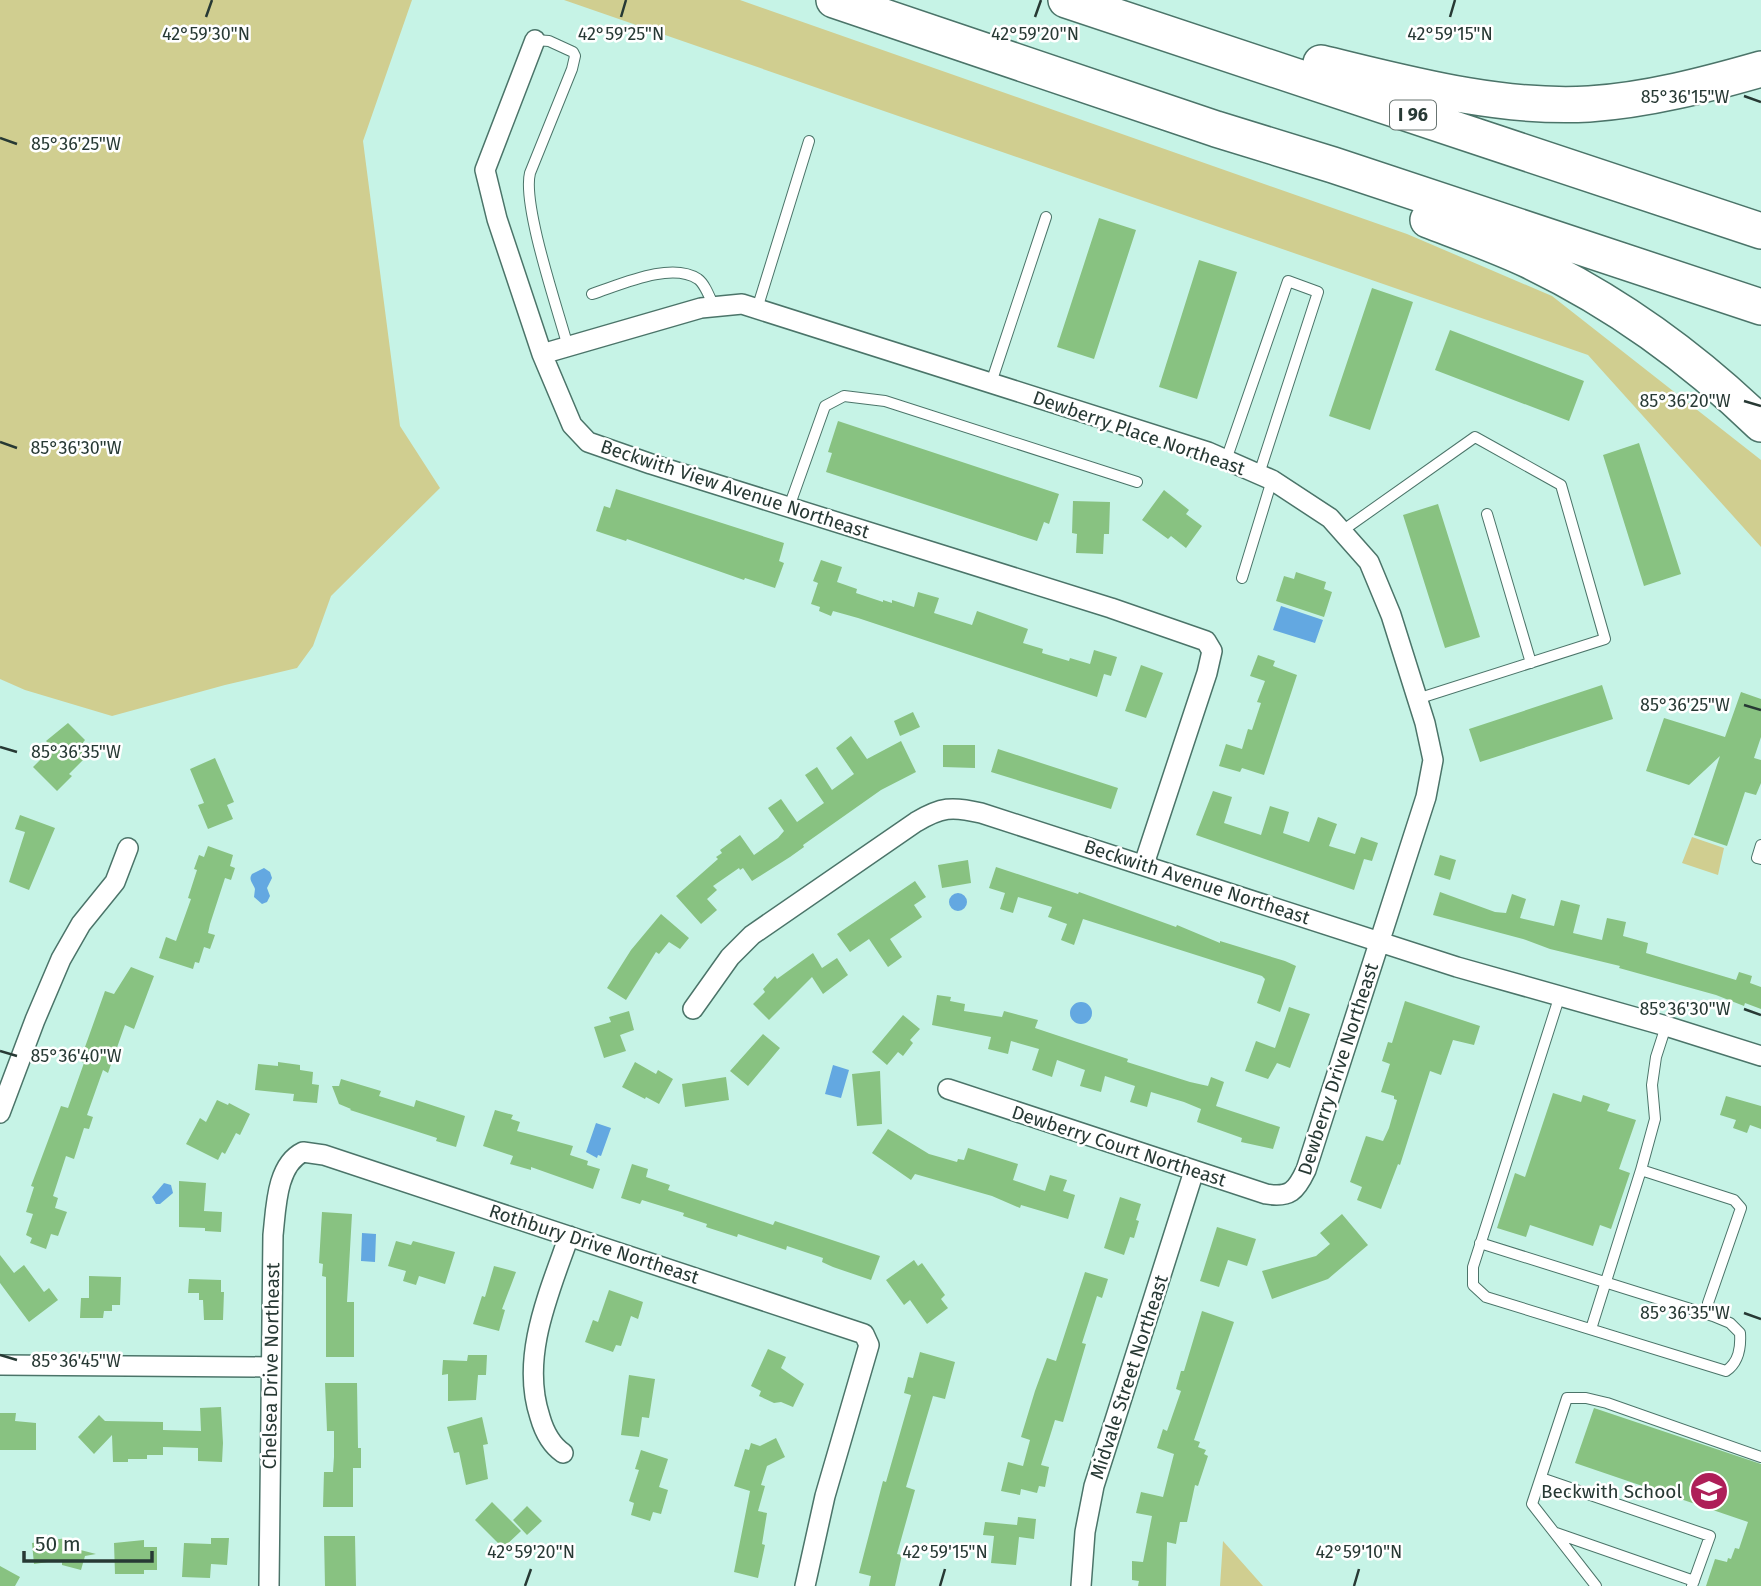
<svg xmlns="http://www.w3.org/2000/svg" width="1761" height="1586" font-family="'Fira Sans',sans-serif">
<rect width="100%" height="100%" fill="#c6f3e6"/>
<path fill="#d0ce90" d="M0,0H412L363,141L400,426L440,488L331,596L313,646L297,668L225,685L112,716L25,690L0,679Z
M564,0H740L1407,234L1552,296L1761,460V547L1588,355Z
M1692,837L1724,848L1718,875L1682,863Z
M1223,1541L1263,1586H1220Z"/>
<path fill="#63a8e1" d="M1281,606L1323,620L1315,643L1273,630Z
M264,868L270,872L272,878L267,888L270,896L267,902L262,904L254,897L255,889C253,883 248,880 252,874Z
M949 902a9 9 0 1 1 18 0a9 9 0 1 1-18 0Z
M1070 1013a11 11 0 1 1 22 0a11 11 0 1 1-22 0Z
M833,1065L849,1070L841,1098L825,1094Z
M596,1123L611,1128L601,1156L598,1155L597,1158L586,1152Z
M164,1183L171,1185L173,1193L160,1204H156L152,1197Z
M362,1233L376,1234L375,1262L361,1261Z"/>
<path fill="#88c281" d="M1099,218L1136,230L1094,359L1057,347Z
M1199,260L1237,272L1197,399L1159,387Z
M1372,288L1413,302L1370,430L1329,416Z
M1450,330L1584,381L1569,421L1435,370Z
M838,421L1059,494L1049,524L1044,522L1037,541L826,472L832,453L828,452Z
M1639,443L1681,574L1644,586L1603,455Z
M616,489L784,543L779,561L784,563L775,588L745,578L744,580L627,539L626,541L596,531L604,506L610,508Z
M1164,490L1189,510L1186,514L1202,526L1186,548L1171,536L1168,539L1142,520Z
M1073,501L1110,502L1109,534H1104L1103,554L1076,553L1077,534L1072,533Z
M1438,504L1480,637L1445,648L1403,515Z
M821,560L842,567L837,582L857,589L856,593L883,602V600L892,603V600L914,607L918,592L939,598L934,613L972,625L977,611L1028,629L1023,643L1043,649L1042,653L1069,661L1070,658L1090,664L1094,650L1117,657L1111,676L1104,674L1097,697L858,618L833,611L831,616L819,611L820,607L811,604L818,583L813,581Z
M1296,572L1326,582L1324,589L1332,592L1324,617L1276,601L1284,576L1294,579Z
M1258,655L1275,661L1273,666L1297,675L1264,775L1242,768L1240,772L1219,766L1226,744L1242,749L1248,729L1252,730L1261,703L1257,702L1265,681L1250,676Z
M1141,665L1163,673L1146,718L1125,711Z
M1602,685L1613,719L1480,762L1469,729Z
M1741,692L1761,699V737L1754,758L1761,760V783L1756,795L1745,792L1727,846L1694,835L1720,756L1689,785L1646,771L1664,718L1725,737Z
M913,712L920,727L900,736L894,721Z
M68,723L85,740L82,744L90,753L69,774L72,776L57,791L33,767L46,754L42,749L48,743L46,741Z
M851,736L867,759L901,741L916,772L881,790L803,845L804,847L790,857L752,881L743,868L740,870L739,868L713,886L717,890L707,899L717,910L701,924L676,896L718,859L716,857L722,853L720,850L740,835L754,855L778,838L784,831L768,808L781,799L797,822L824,803L805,775L817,767L832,790L854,774L836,748Z
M943,745H975V768L943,767Z
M998,749L1118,788L1111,809L991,772Z
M215,758L234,802L227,805L233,819L208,829L198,805L204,803L190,769Z
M1213,791L1232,797L1224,823L1261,835L1270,806L1289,812L1283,833L1309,842L1318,817L1337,824L1329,846L1355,854L1361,837L1378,843L1372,861L1364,859L1354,890L1196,835Z
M20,815L55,828L29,890L9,882L25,832L15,829Z
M208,846L233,855L230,866L235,868L231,880L225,878L210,924L208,933L215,935L210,949L204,947L199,963L195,962L193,969L159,958L166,937L176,941L191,899L188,898L197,870L194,869L199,855L204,857Z
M1440,855L1456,860L1450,880L1434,875Z
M968,860L971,883L942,888L938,865Z
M996,867L1078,894L1079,892L1176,927L1177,925L1220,943V941L1285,961L1296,966L1280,1012L1257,1003L1265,979L1262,976L1083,919L1074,945L1061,940L1067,924L1048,917L1052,907L1018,897L1013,913L1000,909L1005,893L989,888Z
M915,881L926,897L914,905L922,917L890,939L902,957L888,967L869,939L850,952L837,934Z
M1440,892L1495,912L1506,913L1512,894L1526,899L1520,918L1554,926L1561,900L1580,905L1573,933L1602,940L1607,918L1626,922L1623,936L1648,943L1646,953L1736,980L1739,972L1752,976L1750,983L1761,987V1009L1745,1003L1744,1006L1716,995L1619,968L1620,966L1550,949L1523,939L1433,915Z
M661,914L689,938L680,949L669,942L659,954L656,952L626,1000L607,988L631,950Z
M813,953L822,968L837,958L848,975L823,994L812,977L769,1020L753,1004L765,992L763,989L775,976L777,979Z
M131,967L154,976L134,1029L125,1025L108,1073L103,1070L87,1115L93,1117L89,1129L84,1128L74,1159L66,1156L53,1196L58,1198L55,1208L67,1212L58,1236L51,1234L46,1249L30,1243L32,1238L26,1235L33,1214L26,1212L34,1187L31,1186L61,1106L68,1108L84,1063L80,1061L105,991L114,994Z
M937,995L951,997L950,1001L965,1004L964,1011L1002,1017L1004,1011L1038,1020L1035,1028L1128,1059L1127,1062L1190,1082L1208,1086L1211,1077L1224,1082L1216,1106L1280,1127L1273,1149L1241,1142L1242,1138L1197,1122L1201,1109L1184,1102L1151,1092L1147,1107L1130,1102L1135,1086L1105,1076L1101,1092L1080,1086L1085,1070L1057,1060L1052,1077L1032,1070L1039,1049L1011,1041L1008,1054L988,1049L991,1037L932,1025Z
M1405,1001L1480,1026L1474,1045L1453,1040L1441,1075L1430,1071L1400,1165L1398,1164L1381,1209L1357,1200L1362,1187L1350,1182L1366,1136L1383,1141L1389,1128L1397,1100L1394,1099V1096L1381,1092L1390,1064L1382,1061L1388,1042L1392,1043Z
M1289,1007L1310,1014L1290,1068L1277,1063L1268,1079L1245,1071L1256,1041L1275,1048Z
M629,1011L634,1030L620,1035L626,1051L604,1058L594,1027L611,1022L609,1017Z
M903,1015L920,1029L910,1040L913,1043L903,1056L898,1052L887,1065L872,1052Z
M763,1034L780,1048L748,1086L730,1071Z
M278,1062L300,1065V1070L313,1072L312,1084L319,1085L317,1103L293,1101L294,1094L255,1090L258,1064L278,1066Z
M635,1062L656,1074L658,1070L673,1079L659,1104L646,1097L645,1099L622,1087Z
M880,1071L882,1124L857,1126L852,1074Z
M726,1077L729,1100L685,1107L682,1084Z
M341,1079L381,1091L379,1096L414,1107L416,1100L465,1116L456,1147L436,1141L437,1138L350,1110L351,1109L339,1104L332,1086H339Z
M1553,1093L1581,1102L1583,1095L1610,1104L1607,1111L1636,1120L1619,1169L1630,1173L1611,1229L1600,1225L1593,1246L1530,1225L1526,1237L1497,1228L1515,1173L1525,1177Z
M1726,1096L1761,1106V1129L1750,1125L1747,1133L1733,1128L1736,1120L1720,1115Z
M217,1100L228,1105L229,1103L250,1114L240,1135L236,1133L225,1154L222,1152L218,1160L186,1144L200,1118L206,1122Z
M495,1110L513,1115L511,1119L520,1122L517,1131L573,1146L570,1155L588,1161L587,1165L600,1169L593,1189L531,1167V1170L510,1164L513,1156L483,1146Z
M888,1129L929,1154L957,1162L958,1159L964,1160L968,1148L1018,1164L1013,1180L1045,1191L1050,1175L1067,1180L1063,1191L1075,1195L1068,1219L1021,1205L1020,1208L992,1196L915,1174L911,1180L872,1153Z
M632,1164L648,1169L646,1177L670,1185L668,1190L773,1225L775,1221L880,1256L871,1280L833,1267L822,1262L823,1258L787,1246L786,1250L738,1234L737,1237L706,1227L707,1224L683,1216L684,1213L642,1200L640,1204L621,1198Z
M179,1181L206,1183L204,1211L222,1212L221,1232L205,1231V1228L179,1227Z
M1120,1197L1141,1204L1136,1220L1139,1221L1134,1238L1130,1237L1124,1255L1104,1248Z
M322,1212L352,1214L347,1302H354V1357H326V1277L322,1276L323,1264L319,1263Z
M1342,1214L1368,1245L1328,1279L1272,1299L1262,1271L1316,1256L1330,1244L1320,1233Z
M1217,1227L1256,1239L1247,1266L1228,1260L1219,1287L1200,1281Z
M396,1241L411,1245L413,1241L455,1252L445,1284L419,1276L416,1285L403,1281L406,1271L388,1266Z
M0,1255L14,1273L24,1265L44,1292L49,1288L58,1300L29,1322L0,1283Z
M914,1260L918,1266L922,1263L945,1295L941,1299L948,1308L927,1324L910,1300L904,1305L886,1280Z
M494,1266L516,1272L502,1309L505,1310L499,1331L473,1324L482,1296L485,1297Z
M1085,1272L1108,1279L1102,1298L1097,1296L1082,1343L1086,1344L1063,1422L1055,1420L1041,1465L1049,1467L1045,1487L1039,1486L1037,1493L1021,1489L1020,1495L1001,1491L1008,1462L1023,1466L1030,1440L1021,1437L1035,1391L1047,1358L1056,1361Z
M89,1276L121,1277L120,1305H112V1311H104L103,1318H80L81,1298H89Z
M189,1279L221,1280V1292H224L223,1320H204L203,1300H199V1293H188Z
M609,1290L643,1302L638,1319L631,1316L621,1346L616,1345L613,1352L585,1342L593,1320L598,1322Z
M1202,1311L1234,1322L1194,1440L1200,1442L1198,1447L1206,1450L1204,1454L1208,1456L1198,1486L1195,1485L1187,1522H1180L1176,1544L1167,1542L1166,1586H1138L1139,1581L1132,1580V1561L1143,1562L1152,1516L1136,1513L1141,1492L1163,1497L1174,1454L1157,1448L1163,1429L1167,1431L1181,1391L1176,1389L1181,1371H1184Z
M768,1349L786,1357L781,1368L804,1384L793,1407L781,1402L774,1403L759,1396L761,1391L751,1386Z
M920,1352L955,1362L945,1399L933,1396L906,1487L915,1490L897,1554L902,1555L895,1586H869L871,1576L859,1573L883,1481L886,1482L911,1395L904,1393L908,1377L913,1378Z
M468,1355H487L486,1375H478L476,1400L448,1401V1374L442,1375L443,1360L467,1361Z
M629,1375L655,1379L649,1418L642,1417L639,1437L621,1435Z
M325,1383H357L358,1448H361V1468H353V1507H323L324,1472H333L334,1457V1431H327Z
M221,1407L223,1443L222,1462L198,1461V1448L163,1447V1455H147V1459H128V1462H113L112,1435L94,1454L78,1437L99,1415L105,1421L163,1422V1430L201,1431L200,1408Z
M1594,1408L1761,1464V1586H1706L1715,1559L1727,1562L1728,1558L1731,1559L1735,1548L1739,1549L1748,1522L1575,1463Z
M0,1413H16L15,1421L36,1423V1450H0Z
M482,1417L488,1444L483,1445L488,1479L466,1485L459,1452L454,1453L447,1427Z
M776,1438L785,1457L767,1466L761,1485L765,1486L758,1511L767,1513L762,1544L765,1545L758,1578L734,1572L750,1491L734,1486L745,1449L749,1450L751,1443L760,1446Z
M641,1450L668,1459L659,1487L668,1490L661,1514L653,1512L650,1521L631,1515L634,1503L629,1501L639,1470L635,1469Z
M492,1502L521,1531L503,1548L475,1520Z
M527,1506L542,1521L527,1535L513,1520Z
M1018,1517L1036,1519L1034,1539L1019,1537L1016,1565L991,1563L994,1536L983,1535L985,1522L1017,1525Z
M324,1536H355L356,1586H325Z
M67,1538L69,1547L96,1554L85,1556L81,1570L62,1565V1560L34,1564L32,1543Z
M211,1538H229L227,1565L211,1564L210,1578L182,1577L184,1543L211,1544Z
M144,1540V1547H157V1570H144V1574H115L114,1543Z
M0,1566L20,1577L15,1586H0Z"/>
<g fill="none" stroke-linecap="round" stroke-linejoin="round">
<defs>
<path id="service" d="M535,40L549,41L573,52L575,56L572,69L530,173C522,205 558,310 568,347
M592,294C620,285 671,261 698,279C705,284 710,298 714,307
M757,309L809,141
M991,383L1046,217
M1226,460L1288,281L1318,292L1259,474
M789,507L825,406L844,396L885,401L1137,482
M1487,514L1531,663
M1342,531L1475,437L1561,485L1605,639L1417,699
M1242,578L1272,480
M1761,845L1757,858L1761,859
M1560,995L1473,1267V1285L1486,1297L1726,1371C1739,1362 1741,1348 1740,1333L1730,1323L1713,1316L1708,1303L1741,1208L1734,1200L1641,1170L1655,1119L1652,1085L1656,1057L1666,1026
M1480,1243L1713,1316
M1591,1329L1641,1170
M1541,1478L1710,1536L1692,1586
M1556,1533L1694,1581
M1596,1586L1532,1504L1567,1398H1586L1607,1403L1761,1457"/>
<path id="minor" d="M535,40L485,170L497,219L542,354L572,425L588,442L651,464L1111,608L1206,641L1212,651L1207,673L1144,864
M542,354L701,308L742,304L1208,452L1272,480L1330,518L1369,562L1391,615L1425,723L1433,760L1426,797L1306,1170C1296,1191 1290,1198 1266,1194L948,1089
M693,1009L730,957L752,935L916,822C941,807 952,806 981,813L1457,967L1666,1026L1761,1056
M0,1113L35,1020L61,959L81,924L115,882L128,848
M0,1365L271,1367
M563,1453C550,1444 544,1431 540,1417C520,1357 549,1293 569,1236
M269,1586L273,1235C276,1209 276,1165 303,1152L324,1155L864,1334L869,1345L825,1496L805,1586
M1081,1586L1085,1532L1094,1486L1194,1171"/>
<path id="motorway" d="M834,0L1216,129L1333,165L1761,307
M1066,0L1761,231
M1321,63C1408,84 1498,109 1589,104C1648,100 1705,85 1761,69
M1428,220C1462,233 1496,245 1528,260C1614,301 1693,358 1761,424"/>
</defs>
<use href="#service" stroke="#4b7469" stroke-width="12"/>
<use href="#minor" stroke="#4b7469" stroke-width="22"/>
<use href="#motorway" stroke="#4b7469" stroke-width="38"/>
<use href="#service" stroke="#fff" stroke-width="10"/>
<use href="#minor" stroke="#fff" stroke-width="19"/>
<use href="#motorway" stroke="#fff" stroke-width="35"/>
</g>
<path fill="none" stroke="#273934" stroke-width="2.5" d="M206,17L212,0M621,17L626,0M1035,17L1041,0M1450,17L1455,0M1744,96L1761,102M0,138L17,144M1744,401L1761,406M0,442L17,448M1744,705L1761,710M0,747L17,752M1744,1009L1761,1015M0,1051L17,1056M1744,1313L1761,1319M0,1355L17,1360M525,1586L531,1569M940,1586L945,1569M1354,1586L1359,1569"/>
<defs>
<symbol id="school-disc" viewBox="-11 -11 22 22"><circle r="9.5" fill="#ae1f58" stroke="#fff"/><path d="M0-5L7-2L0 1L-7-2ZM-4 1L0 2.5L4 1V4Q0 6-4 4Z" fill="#fff"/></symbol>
</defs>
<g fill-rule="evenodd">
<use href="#school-disc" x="1687" y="1469" width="44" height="44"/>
</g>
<g text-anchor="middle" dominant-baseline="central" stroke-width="5" stroke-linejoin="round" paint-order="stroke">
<rect fill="#fff" stroke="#687471" stroke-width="2" x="1390" y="100.5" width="46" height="29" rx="5"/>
<g font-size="18" font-weight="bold" fill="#273934">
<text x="1413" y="115">I 96</text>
</g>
<g font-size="19" fill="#273934" stroke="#fff">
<text transform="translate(1139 433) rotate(19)">Dewberry Place Northeast</text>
<text transform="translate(735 489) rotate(18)">Beckwith View Avenue Northeast</text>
<text transform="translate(1197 882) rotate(18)">Beckwith Avenue Northeast</text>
<text transform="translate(1338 1069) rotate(-72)">Dewberry Drive Northeast</text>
<text transform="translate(1119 1146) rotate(18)">Dewberry Court Northeast</text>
<text transform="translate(594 1244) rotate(18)">Rothbury Drive Northeast</text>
<text transform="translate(271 1366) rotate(-89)">Chelsea Drive Northeast</text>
<text transform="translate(1129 1377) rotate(-72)">Midvale Street Northeast</text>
</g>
<g font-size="19" fill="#273934" stroke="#fff" text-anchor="end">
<text x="1682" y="1491">Beckwith School</text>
</g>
</g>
<g font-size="18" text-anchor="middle" fill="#273934" stroke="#fff" stroke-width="5" stroke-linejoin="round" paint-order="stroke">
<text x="206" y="40">42°59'30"N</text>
<text x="621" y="40">42°59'25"N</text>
<text x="1035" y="40">42°59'20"N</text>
<text x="1450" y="40">42°59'15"N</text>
<text x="1685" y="103">85°36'15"W</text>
<text x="76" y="150">85°36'25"W</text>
<text x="1685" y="407">85°36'20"W</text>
<text x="76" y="454">85°36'30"W</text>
<text x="1685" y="711">85°36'25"W</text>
<text x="76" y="758">85°36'35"W</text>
<text x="1685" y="1015">85°36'30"W</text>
<text x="76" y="1062">85°36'40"W</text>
<text x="1685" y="1319">85°36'35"W</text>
<text x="76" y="1367">85°36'45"W</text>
<text x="531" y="1558">42°59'20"N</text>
<text x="945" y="1558">42°59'15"N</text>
<text x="1359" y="1558">42°59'10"N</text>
</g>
<path d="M24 1551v10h128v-10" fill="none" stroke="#273934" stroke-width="3.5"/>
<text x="35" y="1551" font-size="21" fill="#273934" stroke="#ffffff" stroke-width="5" paint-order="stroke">50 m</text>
</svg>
